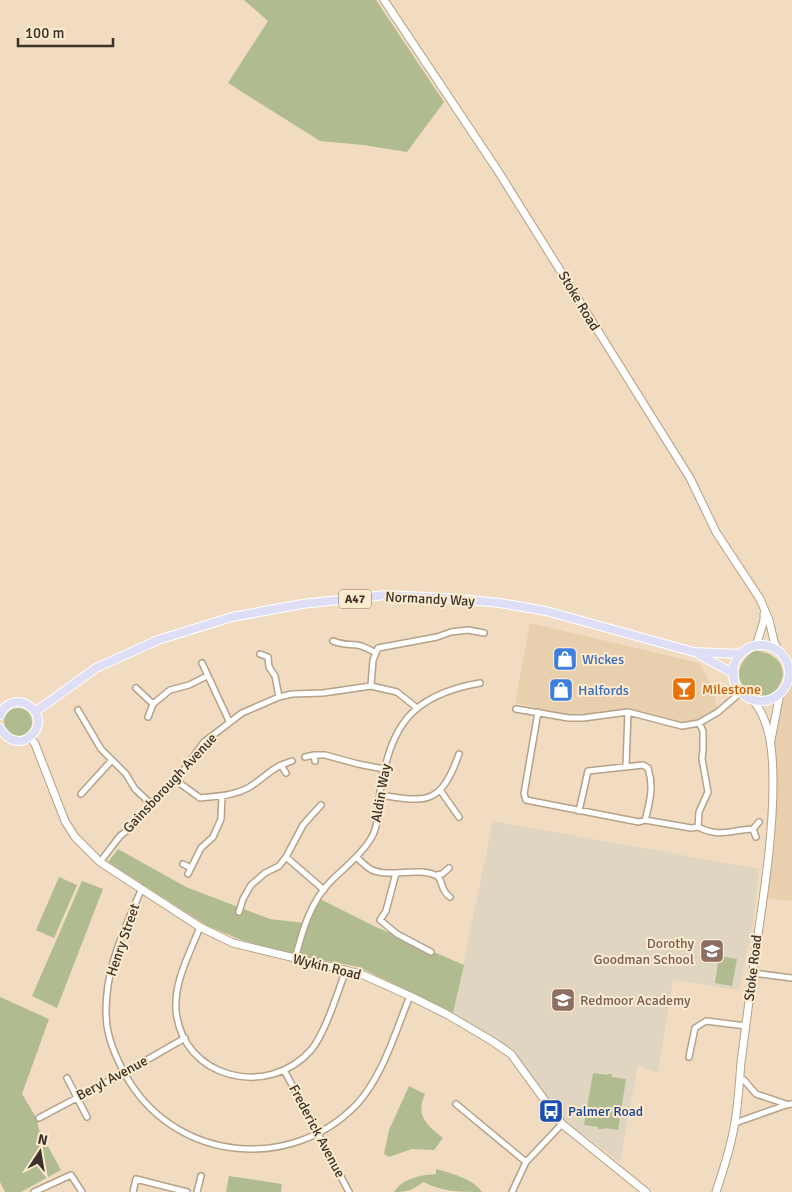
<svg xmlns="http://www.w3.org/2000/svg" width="792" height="1192" font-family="Signika,sans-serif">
<rect width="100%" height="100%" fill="#f1dcc1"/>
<path fill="#e8cfae" d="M530,623L699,663L713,687L718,712L691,725L628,712L577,717L515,703Z
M792,682V901L767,898L776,833L771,832L770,742L780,693L787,683Z"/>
<path fill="#dfd5c0" d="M493,821L759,869L753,923L739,990L673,980L658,1073L638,1065L620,1162L564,1121L514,1050L453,1013Z"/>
<path fill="#b0bc90" d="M244,0H376L444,102L407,152L363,145L320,141L228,83L268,21Z
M754,651C776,651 792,669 777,689C774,692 770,694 767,696C762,695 755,695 751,693C732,681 738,661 754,651Z
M4 722a14 14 0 1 1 28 0a14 14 0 1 1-28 0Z
M118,849L186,887L270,919L305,923L318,898L376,927L464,965L453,1013L359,967L300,956L241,940L206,925L108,862Z
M59,877L77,885L54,938L36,930Z
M82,881L103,889L57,1008L32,996Z
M719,956L737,959L732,986L715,983Z
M0,997L49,1019L22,1094L37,1119L39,1130L61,1170L21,1192H5L0,1182Z
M593,1073L607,1075L608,1074H612V1077L626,1079L618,1130L604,1128V1129H598V1127L584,1125Z
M409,1086L425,1094C415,1116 427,1125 443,1138L434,1150L412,1149L389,1157L384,1154L389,1130Z
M436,1169C450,1173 474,1179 482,1192C460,1192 443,1192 423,1182C413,1190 407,1192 394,1192C403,1178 421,1175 436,1174Z
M229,1176L282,1184L281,1192H226Z"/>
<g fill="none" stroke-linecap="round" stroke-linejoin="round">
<defs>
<path id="street" d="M333,641C342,645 347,644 357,645C364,646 370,650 376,653
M260,654L268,657L269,667L275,676L279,697
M202,663L229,721
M371,686L373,660L378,648L437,637L451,632L468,630L484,633
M136,688L153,704L170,690L189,685L207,676
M516,709L569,718H583L628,712L682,726L699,723L718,712L741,692
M78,710L101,749L126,774L135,789L151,804
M538,712L524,794L526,800L639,822L645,820
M148,717L153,704
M305,757L314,755
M315,761L314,755H325L358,764L384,769
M281,765L292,761
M626,766L628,712
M174,779L200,798C217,796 233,796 248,788C260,781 269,771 281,765L286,773
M440,790L459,817
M81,794L111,761
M380,795C428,803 441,804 459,754
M579,811L588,771L643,765L648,768C654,786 650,802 645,820L691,828L698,827
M698,827L699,812L708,792L702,759L703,750V731L699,723
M698,827C720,838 730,830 753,829
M753,829L759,822
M753,829L756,837
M286,857L324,890
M356,857C361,861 366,867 372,870C390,878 417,867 435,875C444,878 439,890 450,897
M100,862L120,836L134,825L158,796L183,771L204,742L242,713L279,697L292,694L323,693L371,686L397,692L417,708
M183,864L191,868
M396,873L386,911L380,920L397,934L431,952
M188,874L201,848L213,837L221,819L222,796
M437,875L442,874L449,868
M142,888C123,932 101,977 107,1026C110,1046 119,1064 129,1081C179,1162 292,1172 357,1104C383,1076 396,1030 410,996
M239,912L243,899L251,885L265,873L279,866L286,857L303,825L321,805
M200,927C190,953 174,981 176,1010C182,1079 268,1099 311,1050C325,1034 338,991 346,970
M295,959C302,932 310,902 331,881C344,868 360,856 370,840C379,827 378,807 380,792C391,725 411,695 480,683
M753,973L792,978
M689,1057L695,1028L706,1021L746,1026
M284,1070L349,1192
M67,1078L87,1117
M740,1079L744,1080L756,1094L786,1104
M456,1104L526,1162
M39,1118L124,1073L185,1038
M735,1123L786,1105L792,1104
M34,1192L71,1175L82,1192
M133,1192L136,1179L187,1192
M197,1192L201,1176
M512,1192L526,1162L562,1124"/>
<path id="secondary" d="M384,0L498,171L690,478L716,532L760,599L769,620L774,641L778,651
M756,646L764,620V614
M30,737L35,744L65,821L75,837L100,862L200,927L233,943L361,974L410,996L448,1015L492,1041L511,1054L562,1124L646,1192
M771,740L780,693
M716,1192C722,1174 728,1156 732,1137C738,1113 739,1087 741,1062C745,1032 749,1002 753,971C761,909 773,846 773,783C773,754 771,722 753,700"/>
<path id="primary" d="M733 673a28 28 0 1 1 56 0a28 28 0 1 1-56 0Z
M698,654L734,674
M35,712L96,668L158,640L232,617L302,604L385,595L447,598L500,603L546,611L694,652L741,654
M0,715C13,686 52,712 33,734C29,738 24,741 19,741C10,741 4,735 0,728"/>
</defs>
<use href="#street" stroke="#b5a288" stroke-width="8"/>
<use href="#secondary" stroke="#b5a288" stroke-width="9"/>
<use href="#primary" stroke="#fff" stroke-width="10"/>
<use href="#street" stroke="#fff" stroke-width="5"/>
<use href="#secondary" stroke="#fff" stroke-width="7"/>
<use href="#primary" stroke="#dedff7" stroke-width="8"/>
</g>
<defs>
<symbol id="shop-square" viewBox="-11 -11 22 22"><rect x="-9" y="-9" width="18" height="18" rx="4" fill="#3f7fe0" stroke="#feeace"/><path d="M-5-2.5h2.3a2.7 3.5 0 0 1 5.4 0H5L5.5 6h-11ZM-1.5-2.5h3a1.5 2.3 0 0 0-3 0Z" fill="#fff"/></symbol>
<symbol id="bar-square" viewBox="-11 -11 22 22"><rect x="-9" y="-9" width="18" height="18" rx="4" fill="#e8710a" stroke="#feeace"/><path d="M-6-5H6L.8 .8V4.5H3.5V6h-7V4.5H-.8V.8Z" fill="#fff"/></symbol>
<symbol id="school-square" viewBox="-11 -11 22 22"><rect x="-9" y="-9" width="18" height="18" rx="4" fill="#8d6e63" stroke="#feeace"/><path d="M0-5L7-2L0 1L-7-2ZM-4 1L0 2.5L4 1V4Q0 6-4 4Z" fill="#fff"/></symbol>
<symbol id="bus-square" viewBox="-11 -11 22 22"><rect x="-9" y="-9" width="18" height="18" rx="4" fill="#1a4fb4" stroke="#feeace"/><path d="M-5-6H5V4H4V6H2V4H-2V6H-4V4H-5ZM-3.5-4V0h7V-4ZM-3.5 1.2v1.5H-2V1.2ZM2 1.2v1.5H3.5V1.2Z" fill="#fff"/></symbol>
</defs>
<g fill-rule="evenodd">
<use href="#shop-square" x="551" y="645" width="28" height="28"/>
<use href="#bar-square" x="670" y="675" width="28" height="28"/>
<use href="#shop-square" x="547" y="676" width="28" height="28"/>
<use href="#school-square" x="698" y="937" width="28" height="28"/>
<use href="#school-square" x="549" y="986" width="28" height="28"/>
<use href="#bus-square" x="537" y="1097" width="28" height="28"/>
</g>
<g text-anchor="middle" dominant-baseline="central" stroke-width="4" stroke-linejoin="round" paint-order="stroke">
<rect fill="#feeace" stroke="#766a5a" stroke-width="1" x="339" y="589.5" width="32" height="19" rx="4"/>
<g font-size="12" font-weight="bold" fill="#3b3328">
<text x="355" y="599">A47</text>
</g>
<g font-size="14" fill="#3b3328" stroke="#feeace">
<text transform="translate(579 301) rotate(59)">Stoke Road</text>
<text transform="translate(430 599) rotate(3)">Normandy Way</text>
<text transform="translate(170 783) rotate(-47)">Gainsborough Avenue</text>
<text transform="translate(381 793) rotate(-80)">Aldin Way</text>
<text transform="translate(123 940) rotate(-71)">Henry Street</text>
<text transform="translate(327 967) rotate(14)">Wykin Road</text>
<text transform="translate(753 968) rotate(-83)">Stoke Road</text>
<text transform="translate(112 1078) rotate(-28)">Beryl Avenue</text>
<text transform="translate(317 1131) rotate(62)">Frederick Avenue</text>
</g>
<g font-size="14" fill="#366cbe" stroke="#feeace" text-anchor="start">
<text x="582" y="659">Wickes</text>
<text x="578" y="690">Halfords</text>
</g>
<g font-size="14" fill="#c56008" stroke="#feeace" text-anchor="start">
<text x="702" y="689">Milestone</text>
</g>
<g font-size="14" fill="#785e54" stroke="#feeace" text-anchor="end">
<text x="694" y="943">Dorothy<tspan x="694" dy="16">Goodman School</tspan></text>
<text x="580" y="1000" text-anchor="start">Redmoor Academy</text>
</g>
<g font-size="14" fill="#164399" stroke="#feeace" text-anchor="start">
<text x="568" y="1111">Palmer Road</text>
</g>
</g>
<g transform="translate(40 1152) rotate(12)" stroke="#feeace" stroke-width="4" paint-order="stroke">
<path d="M0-4L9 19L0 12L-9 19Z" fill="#3b3328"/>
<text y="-8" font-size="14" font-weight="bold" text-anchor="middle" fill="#3b3328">N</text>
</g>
<path d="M18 38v8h95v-8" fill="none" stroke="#3b3328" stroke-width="2.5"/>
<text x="25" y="38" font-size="15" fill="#3b3328" stroke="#feeace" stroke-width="4" paint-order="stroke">100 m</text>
</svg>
